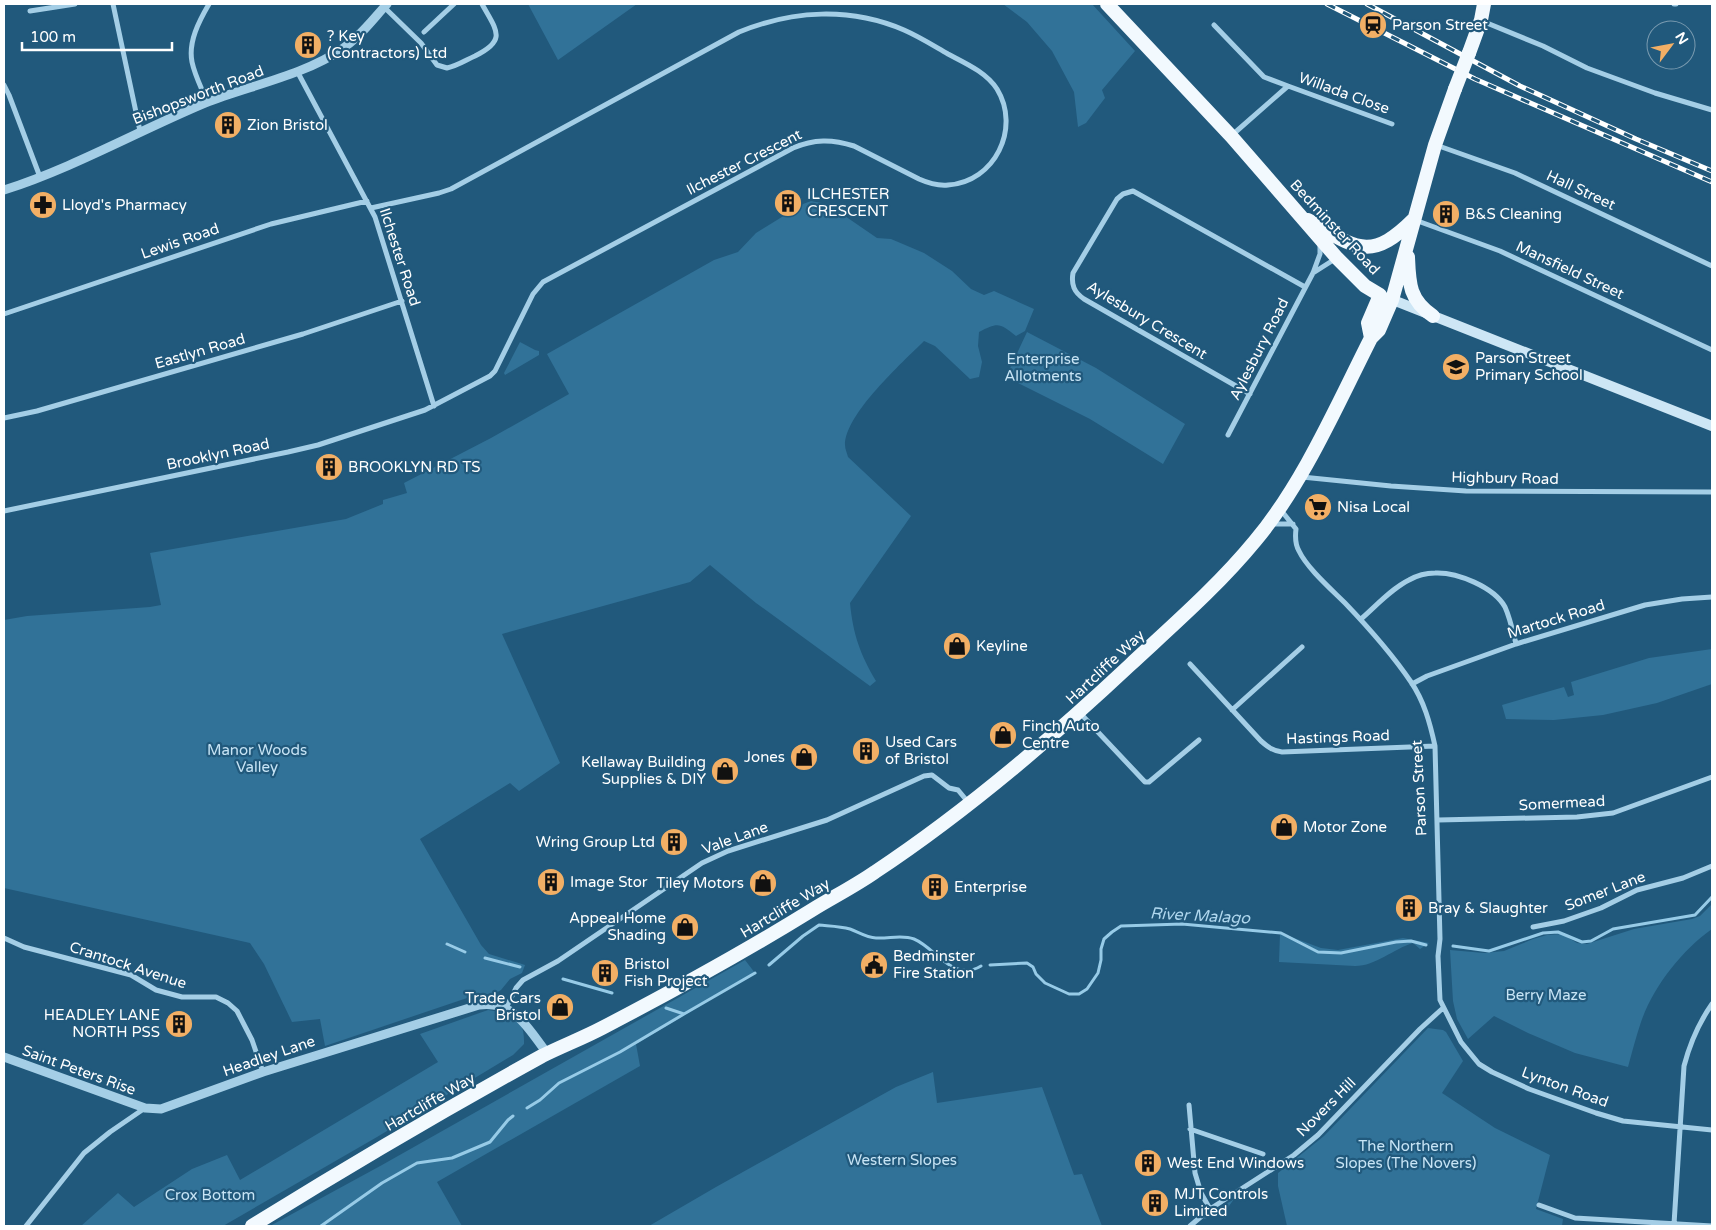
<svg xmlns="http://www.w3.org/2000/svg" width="1716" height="1230" font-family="'Varela Round',sans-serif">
<rect width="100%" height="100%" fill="#21597c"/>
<path fill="#317298" d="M528,4H637L558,60Z
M1003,4H1092L1135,51L1102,90L1105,98L1086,123L1078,127L1074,92L1052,51L1027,22Z
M811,201L822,203L842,214L877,238L891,239L924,253L952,271L971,289L984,295L994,291L1034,309L1025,331L1016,336C1000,323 998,322 979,332L978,346L982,362L979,377L970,379L935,346L924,341C902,363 845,414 845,445C845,449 847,453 848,457L911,516L850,603C853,634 860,654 876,681L870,686L756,603L710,565L690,582L502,634L560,763L519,791L510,783L420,839L481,945L489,954L525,965L522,973L510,979L501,990L494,994L473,996L325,1046L320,1019L292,1022L264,964L250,943L4,888V620L27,616L150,607L161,605L150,553L346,519L383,504V500L407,493L404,483L491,438L569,394L547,354L714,260L738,252L756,233L803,204Z
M1027,332L1096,368L1185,424L1163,464L1090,419L1006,377Z
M520,342L535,350L539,351V355L505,375L504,373Z
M1712,649V684L1657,703L1603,715L1554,720L1506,719L1502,705L1564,687L1568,697L1574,695L1571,682L1649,658Z
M1712,904V929C1682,950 1653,987 1641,1022C1636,1037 1632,1052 1628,1067L1575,1053L1528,1033L1494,1016L1468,1039L1457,1019L1453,1001L1450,950L1484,953L1504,951L1533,939L1547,935L1562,934L1577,943L1587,944L1634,929L1692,919L1700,916Z
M1280,934L1286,935L1321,948L1338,950L1403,938L1429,943L1420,949L1413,943C1393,949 1376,966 1355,966L1279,962Z
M745,960L755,973L636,1044L640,1066L437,1182L462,1226H485H270L382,1165Z
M488,1010C512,1014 525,1017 524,1044L513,1055L377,1137L223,1226H81L118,1193L134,1207L192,1169L227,1155L240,1180L438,1062L420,1034Z
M1428,1028L1443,1030L1446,1032L1463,1061L1442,1093L1495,1128L1550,1155L1536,1209L1563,1219L1562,1226H1287L1278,1186V1173L1324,1136Z
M933,1072L937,1103L1042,1087L1074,1175L1082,1174L1102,1226H649L716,1187L896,1087Z
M1234,1199L1224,1213L1204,1219V1218Z"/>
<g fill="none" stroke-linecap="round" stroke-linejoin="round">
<path stroke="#97cbe7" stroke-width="3" d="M447,944L465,952
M1453,946L1489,951L1543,933L1558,932L1582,942L1591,941L1613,929L1695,915L1712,897
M485,958L520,967
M769,965L803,936L819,925C829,926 840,926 850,929C858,932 867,938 876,938C889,939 901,934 914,939C936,948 953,983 981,966
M990,965L1027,963L1033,967L1036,974L1045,983L1069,994H1079L1087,989L1098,973L1101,960V949L1104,939L1112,932L1121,926L1182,924L1281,933L1318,952L1341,953L1396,942L1411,941L1426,945
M563,979L612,993
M666,1008L684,1014L755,973
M527,1108L540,1100L559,1083L620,1052L684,1014
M321,1226L382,1183L417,1163L452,1158L490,1142L508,1120L513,1116"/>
<path stroke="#a4cee6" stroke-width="5" d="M113,4L140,131
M1674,4H1676
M384,7L421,43L437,65L447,68C457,66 466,60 475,56C508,40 496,30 482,4
M30,11L75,4
M1482,21L1543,46L1587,68L1655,93L1712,110
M1214,25L1264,77L1288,86
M424,32L454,4
M297,71L375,217L434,406
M4,85L9,95L40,177
M207,102C202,89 195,76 192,62C188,42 199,21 209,4
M1231,136L1288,86L1392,124
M1436,145L1515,173L1712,266
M1415,220L1500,251L1712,350
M1313,273L1335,259
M4,314L271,224L367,201
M1250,394L1084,299C1074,292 1071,285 1073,273L1117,199L1123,194L1133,191L1305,287
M4,418L37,411L303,334L402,301
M1228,435L1313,273L1320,254V243
M1302,477L1391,486L1466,491L1712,492
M1280,509L1296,529C1295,537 1295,544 1299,551C1307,568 1331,589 1345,603C1368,627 1392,654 1411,682C1424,701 1430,723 1435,746L1440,939L1438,956L1440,1000L1461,1042L1479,1064L1492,1072L1529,1089L1596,1113L1623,1121L1712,1130
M4,511L288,452L318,445L425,410L490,376L495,371L533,294L543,282L793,148C814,139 832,139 854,146L919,179C928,183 938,186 948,185C995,182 1021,128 997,89C986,72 965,63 948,54C934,46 920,37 904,30C850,7 793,10 739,32L451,189L439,193L371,208
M1271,524H1293
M1361,619C1376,606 1391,589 1409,580C1416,576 1426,573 1435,573C1457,572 1494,587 1505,607C1510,618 1513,632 1516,644
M1190,664L1261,741C1268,747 1273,751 1282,752L1435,746
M1412,684L1427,676L1516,644L1645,605L1682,599L1712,597
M1232,710L1302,647
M1080,713L1145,782H1149L1199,740
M1438,820L1577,817L1613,813L1712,777
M1533,927L1564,921L1601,908L1637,890L1683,878L1712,866
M4,938L24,947L131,975L156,990L182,997H216L228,1003L237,1011L252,1040L263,1072
M506,1008L516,988L523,980L558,961L702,863L728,851L827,820L924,776L932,775L949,788L958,790L968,802
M1189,1105L1195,1173L1201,1193L1210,1209
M1190,1129L1263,1154
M1539,1205L1575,1218L1712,1226
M1674,1224L1684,1066C1690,1043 1698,1024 1712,1004
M26,1226L84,1153L110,1132L145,1108
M1190,1226L1210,1209L1294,1155L1318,1135L1420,1029L1443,1008"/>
<path stroke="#a4cee6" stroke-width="9" d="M4,190C73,168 138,131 205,103C248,86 305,75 342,49C360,37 373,19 387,4
M4,1057L145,1108L161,1109L263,1072L479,1005C515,1000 528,1029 547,1053"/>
<path stroke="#cde6f5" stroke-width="10" d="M1388,298L1712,426"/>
<path stroke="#f2f9fe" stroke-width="14" d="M1107,4L1231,136L1337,258L1365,286L1380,295L1368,323L1371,338
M1469,53L1481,20L1484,4
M1308,220C1356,248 1370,263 1414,219
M1408,257C1409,283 1409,300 1433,316
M252,1226C347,1167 444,1110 542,1056C562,1046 583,1038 602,1028C673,991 744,952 812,910C833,897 855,886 875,872C967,811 1050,740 1130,665C1173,625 1218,586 1255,541C1303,484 1337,405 1371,338L1379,330L1392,300L1435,145L1455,89"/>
<defs>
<path id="rail" d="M1327,4L1475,79L1712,182
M1367,4L1520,86L1636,139L1712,171"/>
</defs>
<use href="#rail" stroke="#fff" stroke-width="5"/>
<use href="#rail" stroke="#21597c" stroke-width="3" stroke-dasharray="9" stroke-linecap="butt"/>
<path stroke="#f2f9fe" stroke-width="14" d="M1455,89L1469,53"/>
</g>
<defs>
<symbol id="station-disc" viewBox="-11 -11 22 22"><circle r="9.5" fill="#f2af65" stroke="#21597c"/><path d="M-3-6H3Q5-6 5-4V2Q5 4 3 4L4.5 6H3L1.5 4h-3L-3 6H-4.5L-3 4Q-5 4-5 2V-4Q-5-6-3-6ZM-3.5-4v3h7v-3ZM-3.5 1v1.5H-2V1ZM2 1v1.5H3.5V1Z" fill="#111"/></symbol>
<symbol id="building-disc" viewBox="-11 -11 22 22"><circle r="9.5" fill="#f2af65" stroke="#21597c"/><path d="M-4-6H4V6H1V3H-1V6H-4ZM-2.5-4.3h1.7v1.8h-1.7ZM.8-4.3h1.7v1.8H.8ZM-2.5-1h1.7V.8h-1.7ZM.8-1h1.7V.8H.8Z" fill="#111"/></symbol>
<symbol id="pharmacy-disc" viewBox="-11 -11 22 22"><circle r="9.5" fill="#f2af65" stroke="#21597c"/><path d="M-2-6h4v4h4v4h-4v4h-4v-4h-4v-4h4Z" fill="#111"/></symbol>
<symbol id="school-disc" viewBox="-11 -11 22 22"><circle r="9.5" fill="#f2af65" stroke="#21597c"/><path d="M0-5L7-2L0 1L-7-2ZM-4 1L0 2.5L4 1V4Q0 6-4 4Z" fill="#111"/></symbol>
<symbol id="supermarket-disc" viewBox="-11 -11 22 22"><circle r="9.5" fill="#f2af65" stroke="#21597c"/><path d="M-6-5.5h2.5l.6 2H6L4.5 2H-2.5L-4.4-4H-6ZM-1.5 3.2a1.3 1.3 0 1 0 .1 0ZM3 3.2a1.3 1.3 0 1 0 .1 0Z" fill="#111"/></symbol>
<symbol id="shop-disc" viewBox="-11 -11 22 22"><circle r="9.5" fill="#f2af65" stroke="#21597c"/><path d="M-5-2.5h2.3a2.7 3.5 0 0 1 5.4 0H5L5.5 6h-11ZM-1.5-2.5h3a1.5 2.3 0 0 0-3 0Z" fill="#111"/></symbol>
<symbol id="civic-disc" viewBox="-11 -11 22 22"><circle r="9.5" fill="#f2af65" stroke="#21597c"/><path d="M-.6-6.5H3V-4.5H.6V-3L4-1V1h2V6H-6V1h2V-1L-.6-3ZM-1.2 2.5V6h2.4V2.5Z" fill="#111"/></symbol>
</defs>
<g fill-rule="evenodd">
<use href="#station-disc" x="1357" y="9" width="32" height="32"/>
<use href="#building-disc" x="292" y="29" width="32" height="32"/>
<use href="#building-disc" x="212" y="109" width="32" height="32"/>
<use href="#building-disc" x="772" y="187" width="32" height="32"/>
<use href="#pharmacy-disc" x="27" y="189" width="32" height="32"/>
<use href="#building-disc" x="1430" y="198" width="32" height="32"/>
<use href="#school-disc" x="1440" y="351" width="32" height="32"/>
<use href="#building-disc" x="313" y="451" width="32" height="32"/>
<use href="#supermarket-disc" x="1302" y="491" width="32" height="32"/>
<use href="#shop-disc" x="941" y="630" width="32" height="32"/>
<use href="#shop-disc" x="987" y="719" width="32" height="32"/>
<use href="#building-disc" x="850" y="735" width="32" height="32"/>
<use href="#shop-disc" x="788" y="741" width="32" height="32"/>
<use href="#shop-disc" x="709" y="755" width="32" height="32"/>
<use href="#shop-disc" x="1268" y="811" width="32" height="32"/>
<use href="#building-disc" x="658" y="826" width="32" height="32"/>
<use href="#building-disc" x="535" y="866" width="32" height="32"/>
<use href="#shop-disc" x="747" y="867" width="32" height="32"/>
<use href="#building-disc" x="919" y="871" width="32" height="32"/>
<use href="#building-disc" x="1393" y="892" width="32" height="32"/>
<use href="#shop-disc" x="669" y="911" width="32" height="32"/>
<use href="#civic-disc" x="858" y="949" width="32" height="32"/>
<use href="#building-disc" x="589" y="957" width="32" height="32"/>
<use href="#shop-disc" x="544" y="991" width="32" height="32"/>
<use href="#building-disc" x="163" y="1008" width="32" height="32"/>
<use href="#building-disc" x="1132" y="1147" width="32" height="32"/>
<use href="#building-disc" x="1139" y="1187" width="32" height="32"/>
</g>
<g text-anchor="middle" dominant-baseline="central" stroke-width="4.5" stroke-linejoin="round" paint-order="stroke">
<g font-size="15" fill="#fff" stroke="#21597c" text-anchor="start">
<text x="1392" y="25">Parson Street</text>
<text x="327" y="36">? Key<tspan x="327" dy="17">(Contractors) Ltd</tspan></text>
<text x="247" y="125">Zion Bristol</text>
<text x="807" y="194">ILCHESTER<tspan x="807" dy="17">CRESCENT</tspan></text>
<text x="62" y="205">Lloyd's Pharmacy</text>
<text x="1465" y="214">B&amp;S Cleaning</text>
<text x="1475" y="358">Parson Street<tspan x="1475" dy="17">Primary School</tspan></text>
<text x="348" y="467">BROOKLYN RD TS</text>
<text x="1337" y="507">Nisa Local</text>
<text x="976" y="646">Keyline</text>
<text x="1022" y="726">Finch Auto<tspan x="1022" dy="17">Centre</tspan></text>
<text x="885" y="742">Used Cars<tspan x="885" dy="17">of Bristol</tspan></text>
<text x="785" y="757" text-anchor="end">Jones</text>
<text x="706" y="762" text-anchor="end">Kellaway Building<tspan x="706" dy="17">Supplies &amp; DIY</tspan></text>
<text x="1303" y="827">Motor Zone</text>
<text x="655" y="842" text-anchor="end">Wring Group Ltd</text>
<text x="570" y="882">Image Stor</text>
<text x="744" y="883" text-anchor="end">Tiley Motors</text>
<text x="954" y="887">Enterprise</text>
<text x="1428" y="908">Bray &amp; Slaughter</text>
<text x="666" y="918" text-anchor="end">Appeal Home<tspan x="666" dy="17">Shading</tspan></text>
<text x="893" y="956">Bedminster<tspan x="893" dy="17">Fire Station</tspan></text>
<text x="624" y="964">Bristol<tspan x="624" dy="17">Fish Project</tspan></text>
<text x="541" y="998" text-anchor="end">Trade Cars<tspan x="541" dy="17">Bristol</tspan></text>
<text x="160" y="1015" text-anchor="end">HEADLEY LANE<tspan x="160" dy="17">NORTH PSS</tspan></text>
<text x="1167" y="1163">West End Windows</text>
<text x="1174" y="1194">MJT Controls<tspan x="1174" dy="17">Limited</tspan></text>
</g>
<g font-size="15" fill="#fff" stroke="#21597c">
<text transform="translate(1344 93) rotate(20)">Willada Close</text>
<text transform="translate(198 95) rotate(-21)">Bishopsworth Road</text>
<text transform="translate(744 162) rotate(-27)">Ilchester Crescent</text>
<text transform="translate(1581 190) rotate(25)">Hall Street</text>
<text transform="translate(1335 227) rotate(47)">Bedminster Road</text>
<text transform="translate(180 241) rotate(-19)">Lewis Road</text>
<text transform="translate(400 257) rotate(72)">Ilchester Road</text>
<text transform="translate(1570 270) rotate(25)">Mansfield Street</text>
<text transform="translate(1147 320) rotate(31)">Aylesbury Crescent</text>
<text transform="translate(1259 349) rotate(-63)">Aylesbury Road</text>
<text transform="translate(200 351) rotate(-16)">Eastlyn Road</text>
<text transform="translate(218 454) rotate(-12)">Brooklyn Road</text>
<text transform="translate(1505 478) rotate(1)">Highbury Road</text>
<text transform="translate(1556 619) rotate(-17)">Martock Road</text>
<text transform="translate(1105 667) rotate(-43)">Hartcliffe Way</text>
<text transform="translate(1338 737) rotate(-2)">Hastings Road</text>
<text transform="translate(1419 788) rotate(-93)">Parson Street</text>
<text transform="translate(1562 803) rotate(-3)">Somermead</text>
<text transform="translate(735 838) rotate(-20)">Vale Lane</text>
<text transform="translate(1605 891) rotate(-21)">Somer Lane</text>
<text transform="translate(785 908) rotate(-31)">Hartcliffe Way</text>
<text transform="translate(128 965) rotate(18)">Crantock Avenue</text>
<text transform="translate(269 1056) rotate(-19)">Headley Lane</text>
<text transform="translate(79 1070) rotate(20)">Saint Peters Rise</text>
<text transform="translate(1565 1087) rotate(20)">Lynton Road</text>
<text transform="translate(430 1102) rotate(-30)">Hartcliffe Way</text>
<text transform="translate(1326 1107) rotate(-45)">Novers Hill</text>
</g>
<g font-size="15" fill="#c7e4f5" stroke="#21597c">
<text x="1043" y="359">Enterprise<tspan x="1043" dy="17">Allotments</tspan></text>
<text x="257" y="750">Manor Woods<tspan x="257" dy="17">Valley</tspan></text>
<text x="1546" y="995">Berry Maze</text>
<text x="1406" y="1146">The Northern<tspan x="1406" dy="17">Slopes (The Novers)</tspan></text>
<text x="902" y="1160">Western Slopes</text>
<text x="210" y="1195">Crox Bottom</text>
</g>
<g font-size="16" font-style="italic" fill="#afd7ee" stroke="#21597c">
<text transform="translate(1200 916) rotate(3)">River Malago</text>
</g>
</g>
<rect width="1716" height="1230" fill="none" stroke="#ffffff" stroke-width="10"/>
<g transform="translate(1671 45) rotate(58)"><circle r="24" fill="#21597c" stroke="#7a9bb0"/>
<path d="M0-4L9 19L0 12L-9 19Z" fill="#f2af65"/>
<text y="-8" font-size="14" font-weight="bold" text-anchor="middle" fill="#ffffff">N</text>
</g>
<path d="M22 42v8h150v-8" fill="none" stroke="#ffffff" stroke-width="2.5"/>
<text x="30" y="42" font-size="15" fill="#ffffff" stroke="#21597c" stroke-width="4" paint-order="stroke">100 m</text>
</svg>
